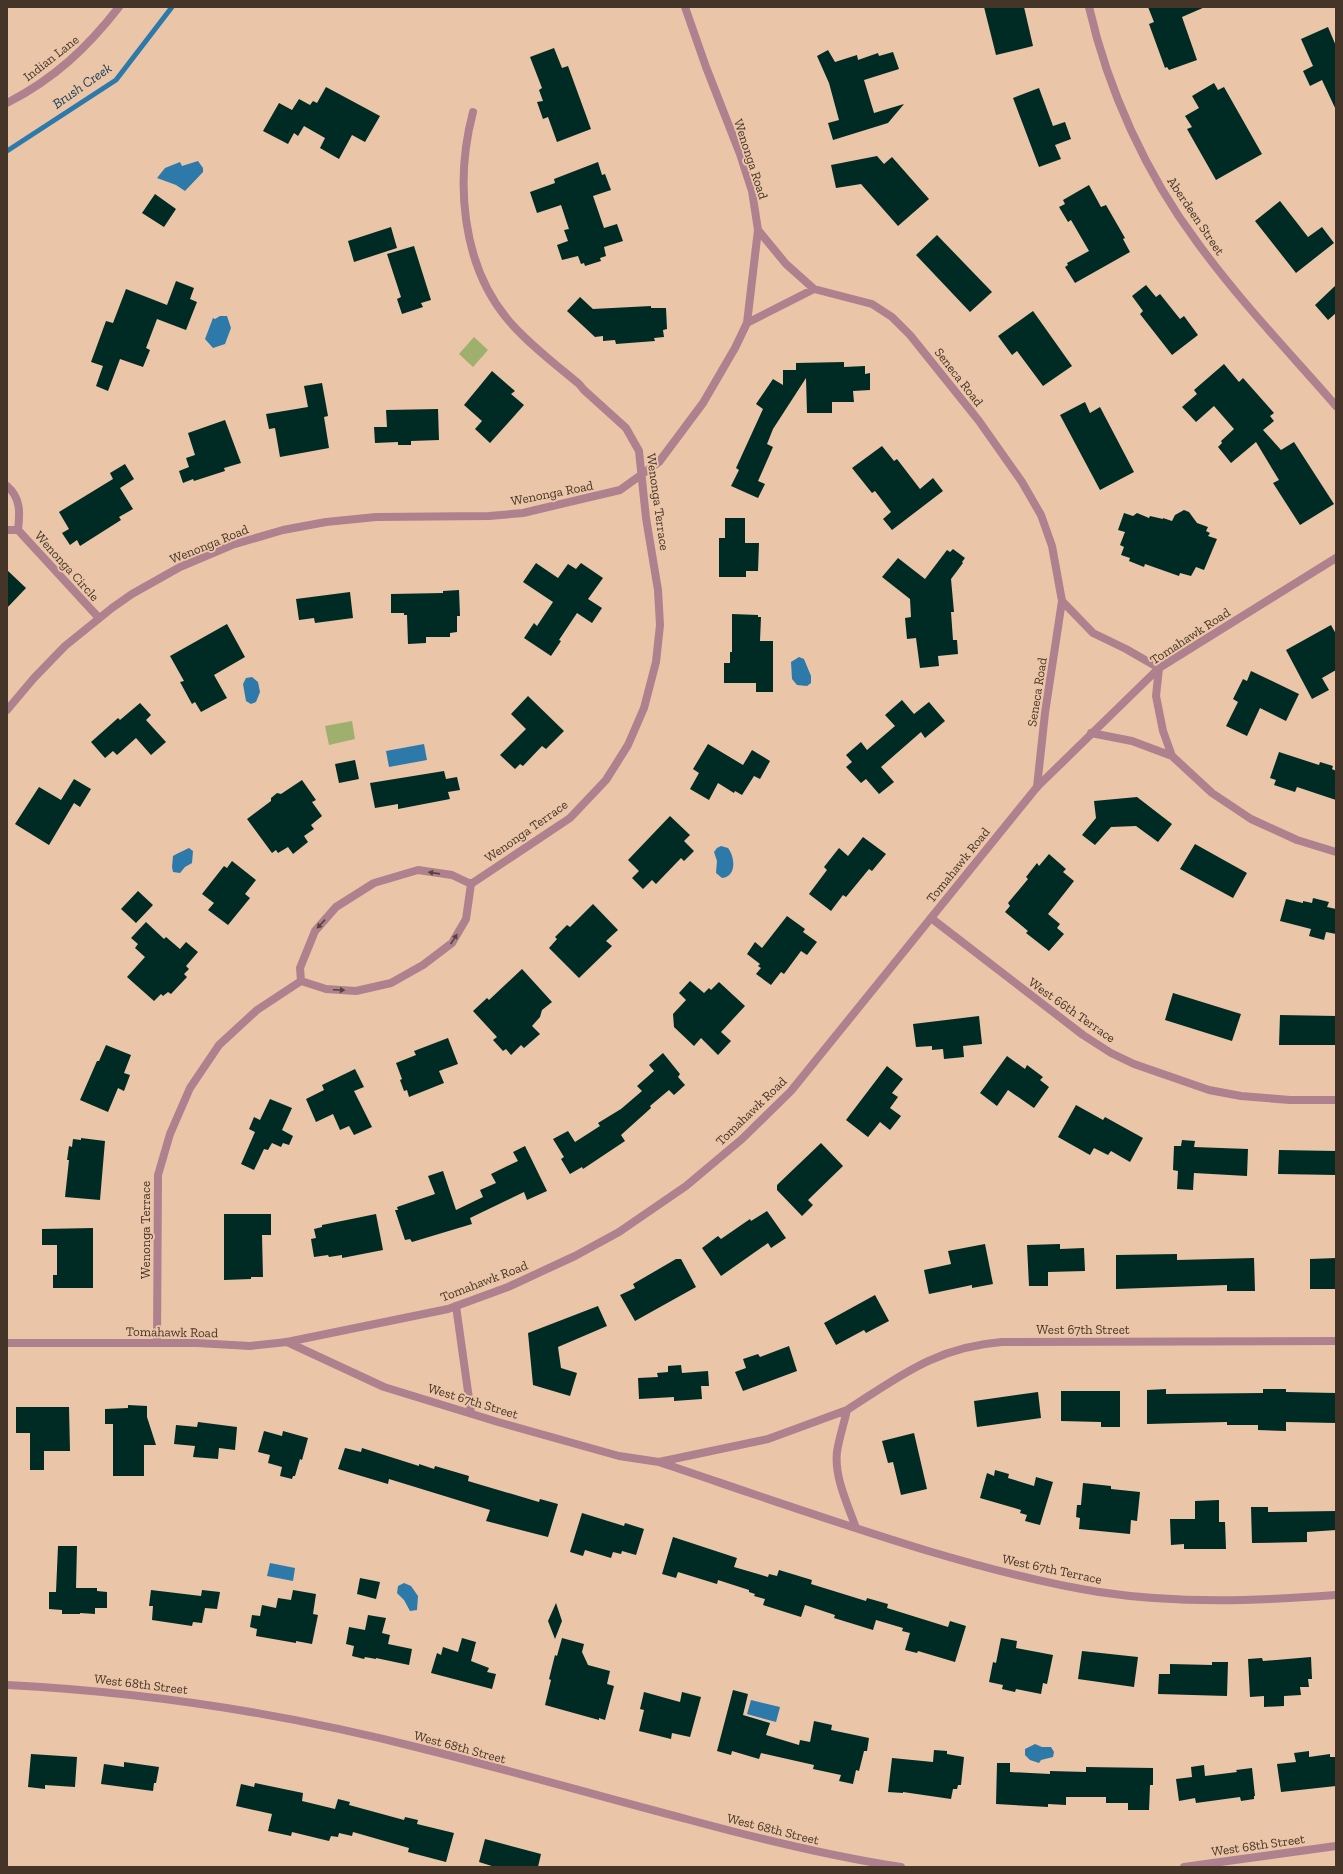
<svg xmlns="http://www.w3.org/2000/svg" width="1343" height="1874" font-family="'Zilla Slab',serif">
<rect width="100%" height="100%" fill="#ebc5a7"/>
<path fill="#9eaf6e" d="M474,337L488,350L473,367L459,354Z
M352,721L355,739L329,745L325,726Z"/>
<path fill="#2c79aa" d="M198,161L203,168V172L185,191L176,185L157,178L165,168L180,162L182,166Z
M220,316H227L231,328L225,344L213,348L205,339L213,318L215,319Z
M799,657L804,659L811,676V683L807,686L797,685L792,679L791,662Z
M252,677L258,682L260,692L256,702L251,704L246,701L243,684L246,678Z
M424,744L427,760L389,767L386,751Z
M721,846L728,848C735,857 737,876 722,878L716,873L717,861L714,852L717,848Z
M189,848L193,851L192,863L185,867L180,873L173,872L172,867L173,856C174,855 187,849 189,848Z
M270,1563L295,1568L293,1581L267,1576Z
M404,1583L411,1586L418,1596L417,1610L410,1611L404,1600L397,1593L398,1586Z
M751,1700L780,1707L776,1722L747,1714Z
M1035,1744L1042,1747H1051L1054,1752L1053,1757L1041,1760L1039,1763L1030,1760L1025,1755V1749Z"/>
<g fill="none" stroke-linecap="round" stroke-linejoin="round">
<path stroke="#2c79aa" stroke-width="5" d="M7,151L116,80L172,7"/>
</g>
<path fill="#002a24" d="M984,7H1024L1033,46L996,55Z
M1148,7H1205L1182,17L1197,60L1169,70L1167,67L1165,68L1149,24L1154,22Z
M1328,27L1336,46V110L1322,80L1310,86L1303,71L1313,66L1301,39Z
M554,48L562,68L568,66L591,129L557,142L548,117L543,119L537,102L543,101L539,90L542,88L530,57Z
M828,50L835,62L857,55L858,60L878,53L879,56L893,52L899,69L864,80L874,113L904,104L888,123L833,140L828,123L839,120L829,83L817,56Z
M1214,83L1218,90L1224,87L1262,154L1216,180L1187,129L1192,127L1185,116L1199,108L1192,96Z
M326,87L380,116L365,142L352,135L339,159L320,148L325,138L304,126L298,136L294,133L288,144L263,131L279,103L292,110L299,99L310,105L313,101L317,103Z
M1039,88L1053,126L1065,122L1071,139L1055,145L1061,159L1039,167L1013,98Z
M877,156L884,164L892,157L929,199L898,226L861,184L836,188L831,165Z
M598,162L602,175L605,174L611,190L593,196L604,228L617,224L623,241L604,247L606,256L600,258L601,261L585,266L584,263L581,264L578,256L562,260L557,245L568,241L564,230L569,229L561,205L537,213L530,192L555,183L554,179Z
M1089,185L1101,207L1106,205L1125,238L1123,239L1130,252L1075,283L1065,267L1068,265L1067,263L1089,251L1071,220L1068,222L1059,207L1065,204L1063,200Z
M155,194L176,209L164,227L142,213Z
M1280,201L1308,237L1322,227L1334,243L1296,273L1255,221Z
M391,227L397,248L354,262L348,241Z
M937,235L992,292L970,312L916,255Z
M414,246L431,300L421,303L423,307L402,314L397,299L401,297L387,254Z
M176,281L194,288L190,299L197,302L186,330L157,319L146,348L150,350L143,367L120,359L108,391L96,386L103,366L91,362L106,321L113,323L126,289L167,305Z
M1146,285L1156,297L1160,294L1180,319L1184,316L1198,335L1172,355L1140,314L1143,311L1132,296Z
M1336,285V313L1328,320L1315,305Z
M580,297L593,309L651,306V308H666L667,329L663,330L664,337L654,338L655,341L616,344L615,340L603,341V336L595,337L567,311Z
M1033,311L1072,366L1043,386L1017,351L1012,355L998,336Z
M844,362V367L865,366V374L870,373V390L853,391L854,402H832V413H807L806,378L773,429L767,444L773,447L758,481L765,484L758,498L731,486L739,470L736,468L763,409L756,404L773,379L783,385V370H796V363Z
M1224,364L1239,382L1243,378L1274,413L1270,416L1274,421L1263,430L1281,450L1294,442L1334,504L1300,525L1273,483L1279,480L1256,442L1231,463L1218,447L1222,443L1221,441L1234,429L1214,406L1196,422L1182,407L1197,394L1194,390Z
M492,371L515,391L511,394L524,405L490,443L475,429L482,421L464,405Z
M322,383L328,416L324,417L329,448L280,457L275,428L269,429L266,414L308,407L304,386Z
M1085,402L1090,413L1100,407L1134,472L1100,490L1060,415Z
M438,409L439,440L411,441V445H398V442L375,443L374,427H387L386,410Z
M225,420L241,463L224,468L225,471L194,481L193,479L183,483L179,471L189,467L186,458L195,455L188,433Z
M882,446L894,461L897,459L920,489L933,478L943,491L892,530L883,519L891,512L875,491L872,493L852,468Z
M125,464L134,479L120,488L133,509L119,517L121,520L80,546L77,540L70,545L62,533L69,529L59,512L113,479L110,473Z
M1184,510L1189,512L1197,523L1208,527L1206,531L1210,533L1208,536L1217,539L1204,570L1196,567L1191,576L1180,573L1179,576L1145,564L1144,567L1129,561L1130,558L1121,555L1124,547L1120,545L1125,532L1118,530L1124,513L1133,516L1137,513L1149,518L1150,516L1163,519V518L1172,521L1175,515Z
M725,518H745V543H759L758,571H746V577H719V538H725Z
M953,549L965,558L962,562L963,563L951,579L954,612H951L953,640H957L958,654L938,656L939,666L920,668L916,638L907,639L905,618L911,617L910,599L882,577L898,558L925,579L947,550L950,552Z
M536,563L558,578L568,564L576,569L581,563L603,578L588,599L602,608L592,623L577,613L559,640L561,641L551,656L524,638L534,623L537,626L553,602L523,582Z
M7,570L26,588L7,608Z
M459,590L460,616H457V632L450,633V637H426V643L408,644L407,615H404V613H391V594L443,593V591Z
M350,592L353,618L315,623L314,618L299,620L296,599Z
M732,614L758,615V617H761L760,641H773V692H756V683H724V663H730V652H732Z
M227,624L245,657L214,675L227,698L201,712L195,702L192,704L180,682L184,681L170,656Z
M1331,625L1336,634V670L1322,678L1329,690L1312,699L1286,650Z
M1251,671L1299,694L1286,721L1260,708L1247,736L1226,726L1238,702L1233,699L1243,679L1247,681Z
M528,696L564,731L546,749L542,746L523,766L520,764L515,769L500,755L526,729L511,714Z
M902,700L914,714L929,702L945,721L925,738L921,732L881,767L894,782L879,794L866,779L861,783L846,767L852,762L846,755L861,742L867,750L895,726L885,715Z
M140,703L151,715L146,720L166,742L151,755L136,738L117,755L113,751L105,758L91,742L118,718L120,720Z
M708,744L743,765L752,750L770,761L760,779L754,776L742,795L735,791L734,793L718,783L709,800L690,789L699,773L693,769Z
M1279,752L1319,765L1320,762L1333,766L1332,769L1336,771V800L1297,787L1295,792L1274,785L1276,780L1270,778Z
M355,760L359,779L339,783L335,764Z
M444,771L446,779L457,777L460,790L448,792L450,799L398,809V804L375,808L370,783Z
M74,779L91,789L80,807L74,803L49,845L15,824L39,787L61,800Z
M302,780L316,800L312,802L322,816L311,825L314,829L304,836L308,842L293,854L288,847L278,853L276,850L272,853L247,819L271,801V798L277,793L281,794Z
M1137,797L1172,824L1158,842L1136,826L1111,827L1095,845L1082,835L1096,818L1094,801Z
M670,816L690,835L684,841L694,851L684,861L681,858L656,884L652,880L643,889L632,878L639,871L628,860Z
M863,837L886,854L872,871L869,869L846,897L843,895L831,911L809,894L827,870L824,867L839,848L848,856Z
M1195,844L1247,873L1233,898L1180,869Z
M1049,854L1066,869L1063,872L1074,881L1048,914L1060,924L1057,928L1064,934L1049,951L1026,933L1028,931L1005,912L1010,906L1008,903L1028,879L1026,877L1037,863L1039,866Z
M232,861L256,880L245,894L250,898L228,925L208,910L214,903L202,894L224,866L227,868Z
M138,891L153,905L136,923L121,909Z
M1313,898L1329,902L1327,907L1336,909V934L1326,932L1324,940L1309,936L1311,929L1280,921L1286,899L1303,903V901L1312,903Z
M593,904L618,930L606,941L612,946L579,978L549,948L557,939L555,937L567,925L570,927Z
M787,916L805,929L803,932L817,942L807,955L801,951L784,974L781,972L771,985L756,974L761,968L758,966L760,964L747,954L755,942L762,948Z
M146,922L164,939L166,937L180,949L186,942L198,952L186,966L189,969L184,974L187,977L171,994L168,992L163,996L161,994L154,1001L127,977L145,957L135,948L138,944L131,938Z
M522,969L552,1002L542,1010L540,1017L532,1026L540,1034L524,1048L521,1045L511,1055L506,1049L503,1051L493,1040L497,1037L473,1011L487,998L489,1000Z
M690,981L704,993L709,988L711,990L719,982L745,1006L721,1032L731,1041L718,1055L701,1038L694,1046L674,1027L673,1014L686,1000L679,993Z
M1173,993L1241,1014L1232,1041L1165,1020Z
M1280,1015L1336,1016V1045H1279Z
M979,1016L982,1044L963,1046L964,1057L944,1059L943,1049L932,1050V1046L916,1047L913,1024Z
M448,1038L458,1064L439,1071L444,1083L409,1097L407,1090L404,1091L400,1080L402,1079L396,1063L416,1055L414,1051Z
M106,1045L131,1055L124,1073L130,1075L124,1091L118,1088L108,1112L80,1100L97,1061H99Z
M663,1053L680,1074L678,1077L685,1085L674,1095L669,1090L650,1106L651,1108L621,1135L625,1141L583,1169L582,1167L570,1174L561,1159L564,1157L553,1139L568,1131L575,1142L600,1126L598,1123L621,1109L642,1091L637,1086L654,1071L649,1065Z
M1007,1056L1025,1069L1027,1065L1043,1077L1040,1080L1049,1087L1034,1108L1008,1090L997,1106L980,1093Z
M887,1066L903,1079L892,1093L898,1097L890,1108L901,1116L890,1130L880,1122L868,1137L846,1120Z
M355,1069L364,1087L354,1091L372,1127L354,1135L349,1126L340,1130L333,1114L316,1122L306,1099L324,1090L322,1085Z
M270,1099L292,1108L282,1130L293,1136L289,1145L283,1143L281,1147L272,1143L268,1150L264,1149L254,1170L241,1164L255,1132L249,1129L254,1117L260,1120Z
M1076,1105L1103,1120L1105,1117L1143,1138L1130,1162L1111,1151L1108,1155L1094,1148L1090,1155L1058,1137Z
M81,1138L105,1141L100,1200L65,1197L69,1160H67L69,1146L72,1147L73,1139L81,1140Z
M1182,1140L1195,1141L1194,1147L1248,1149L1247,1176L1194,1173L1193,1190L1177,1189L1178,1171L1173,1170L1174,1146H1181Z
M821,1143L843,1166L808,1200L813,1205L802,1216L777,1190V1185Z
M525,1146L547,1191L527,1200L524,1192L470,1218L472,1224L412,1242L410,1239L405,1240L395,1210H398L397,1207L435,1194L428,1176L443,1171L456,1210L483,1197L480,1190L496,1183L491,1174L518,1161L513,1152Z
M1279,1150L1336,1151V1175L1278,1174Z
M767,1211L786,1238L771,1248L768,1243L721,1276L702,1248L718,1236L721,1239L750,1219L751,1221Z
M224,1214H271V1235H262L263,1277H251V1279L224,1280Z
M376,1214L383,1250L342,1258V1255L329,1257L328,1255L314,1257L311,1239L316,1238L314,1229L322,1227V1225Z
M93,1228V1288H53V1275H57V1245H42V1229Z
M985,1244L993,1284L972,1288V1285L929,1294L924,1270L951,1264L948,1251Z
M1060,1244V1249L1084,1248L1085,1271L1048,1272V1286H1029L1027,1245Z
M1177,1254V1260L1254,1258L1255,1291H1227V1285L1116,1289V1255Z
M1336,1258V1289H1310V1259Z
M676,1259H681L696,1287L635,1321L620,1295L635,1288L633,1284Z
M875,1295L889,1321L866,1333L864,1330L836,1345L824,1323Z
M598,1306L607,1326L558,1347L561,1368L577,1373L570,1396L533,1385L528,1333Z
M789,1346L797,1371L743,1391L735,1372L746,1368L743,1359L758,1354L760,1357Z
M681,1365L682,1373L708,1371L709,1386H701L702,1399L674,1401V1397L639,1399L638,1378L658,1377L657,1373L668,1372V1366Z
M1166,1389V1394L1263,1393V1389H1286V1392L1336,1393V1423L1286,1422V1431L1258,1430V1425H1227V1422L1147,1424V1390Z
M1061,1391H1120V1427H1101V1422L1061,1421Z
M1038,1392L1041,1418L977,1427L974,1401Z
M128,1405L147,1406V1417L156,1445H144V1476H113V1424H105V1409L128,1408Z
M16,1407H69L70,1451H44V1470H30V1433H16Z
M198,1422L237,1427L235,1450L219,1448L218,1459L193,1457L195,1446L174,1444L176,1425L197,1427Z
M264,1431L282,1436L283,1431L308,1438L302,1460L300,1459L295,1476H293L292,1479L280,1476L282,1467L268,1463L270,1455L258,1452Z
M914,1433L927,1489L901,1495L893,1462L888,1463L882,1441Z
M345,1448L361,1452L362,1448L419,1466V1464L434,1469L435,1466L469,1476L468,1481L478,1484L539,1502L540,1499L558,1504L548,1537L486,1521L490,1510L389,1479L388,1484L338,1469Z
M995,1470L1009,1474L1008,1478L1034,1486L1036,1477L1053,1482L1040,1525L1025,1521L1027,1515L1020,1513L1021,1510L980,1498L987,1473L994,1476Z
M1083,1483L1111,1486V1489L1140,1492L1137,1521L1131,1520L1130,1534L1079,1529L1080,1518L1076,1517L1077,1505H1081Z
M1219,1500V1522H1225L1226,1549H1184V1544L1171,1545L1170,1519H1195V1501Z
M1251,1507H1268V1512L1336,1511V1530L1307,1532V1542L1252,1543Z
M582,1513L624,1526L625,1523L644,1529L636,1555L622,1551L621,1554L613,1552L611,1558L585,1550L583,1556L570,1552Z
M673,1537L737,1558L734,1567L768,1577L769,1574L777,1576L779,1570L812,1580L811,1584L866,1601L867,1598L888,1604L887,1608L948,1627L950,1621L966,1626L955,1662L918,1651L917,1653L905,1650L910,1633L902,1631L903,1628L876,1620L873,1630L834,1618L835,1615L805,1605L801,1617L763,1605L765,1599L754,1596L755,1594L749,1592V1590L718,1580L717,1584L678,1572L676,1578L662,1574Z
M58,1546H77L76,1588H97V1591L107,1592V1608H95V1614L80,1613V1614H62V1610L49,1609V1592H56Z
M360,1578L380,1582L376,1599L357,1594Z
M151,1590L201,1596L202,1590L220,1592L217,1609L205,1608L202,1623L193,1622L192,1626L152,1620L153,1606H149Z
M293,1590L316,1594L313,1614L318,1615L312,1644L296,1641V1643L256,1636L257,1629L250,1627L252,1615L260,1616L262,1605L276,1608L278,1598L291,1600Z
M556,1603L562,1621L555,1639L548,1621Z
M368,1615L386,1618L382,1633L390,1635L388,1644L412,1649L409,1665L376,1658V1659L365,1657L364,1659L352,1656L354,1646L346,1644L349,1627L365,1630Z
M462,1638L476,1642L471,1661L489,1668L487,1672L496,1674L492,1689L431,1673L437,1653L441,1655L443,1647L458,1652Z
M562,1638L584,1644L582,1652L588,1665L610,1671L607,1684L614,1686L605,1720L599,1718V1720L545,1705L551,1680L549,1679L555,1655L557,1656Z
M1001,1638L1017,1641L1016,1648L1053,1655L1047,1684L1043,1683L1041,1694L1016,1689L1015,1692L1002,1689L1003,1685L989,1682L993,1662L996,1663Z
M1082,1651L1138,1657L1134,1687L1078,1679Z
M1311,1657L1312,1679H1308L1309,1687H1300L1301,1695L1284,1696V1706L1264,1707V1696L1250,1697L1248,1659L1262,1658L1263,1661Z
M1212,1662H1228L1227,1696L1158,1694L1159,1674H1170V1664L1212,1665Z
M733,1690L748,1694L743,1715L770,1723L766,1735L799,1745L800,1740L810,1742L814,1721L832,1725L831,1730L869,1738L867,1751H864L859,1771L856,1770L853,1784L839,1781L841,1775L813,1769L814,1765L761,1753L759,1759L732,1751L731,1755L717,1751Z
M644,1692L680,1702L682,1692L701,1697L690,1737L672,1733L671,1739L639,1731L644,1710L640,1709Z
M934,1750L947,1751V1754L964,1757L961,1785H958L957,1789H953L951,1799L903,1792V1793L888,1792L892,1758L933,1762Z
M1309,1751V1757L1330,1754V1757H1336V1786L1281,1792L1277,1764L1296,1762L1294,1753Z
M31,1754L77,1757L75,1787L45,1785V1789L28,1787Z
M124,1762L159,1767L156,1783H154L153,1791L101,1784L104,1764L124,1767Z
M997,1763H1010V1772L1050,1774V1771L1086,1772V1767L1153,1768V1785H1150L1149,1810H1128V1803H1106V1797H1066V1805L1048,1804V1807L996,1804Z
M1204,1765L1205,1776L1237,1772L1236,1770L1252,1768L1255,1796H1254V1799L1241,1801L1240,1797L1196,1803L1195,1798L1179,1801L1176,1779L1192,1777L1191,1767Z
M255,1783L303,1793L302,1801L335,1809L338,1799L350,1802L349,1805L404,1820L405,1817L418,1820L417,1824L454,1833L446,1862L408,1852L409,1848L353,1832L352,1836L339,1833L338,1837L331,1836L329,1841L292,1832L291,1836L268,1831L272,1814L236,1806L241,1784L254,1787Z
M485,1839L541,1854L538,1867H495L479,1862Z"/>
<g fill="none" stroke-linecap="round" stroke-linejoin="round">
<path stroke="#af808d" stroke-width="8" d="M456,1306L471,1413"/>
<path stroke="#af808d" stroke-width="8" d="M1089,7C1108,90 1146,174 1197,242C1239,300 1289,352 1336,406
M7,103C54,79 87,48 119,7
M758,230L786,264L814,289
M747,323L814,289L872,304L892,317L910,335L979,421L1022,482L1041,515L1052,546L1062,601L1093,633L1126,649L1159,668L1156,696L1163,731L1172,756L1212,793L1251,819L1297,840L1336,852
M7,486C21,498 20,513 18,530
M7,530H18L99,618
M7,710L34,678L65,646L112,608L132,594L180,567L232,545L283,530L326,522L376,517L489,516L523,513L620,490L659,462L703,403L735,348L747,323L758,230L752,191L740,154L706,67L685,7
M1091,733L1132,741L1172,756
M1037,787L1045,713L1062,601
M471,884L570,818L606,780L628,745L644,708L656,662L660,625L658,590L646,518L639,451L626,428L584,390L579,384C555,364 529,344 509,321C461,265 455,180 473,112
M931,918L1083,1035L1111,1053L1134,1064L1209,1090L1241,1096L1290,1100H1336
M301,981L300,968L315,931L336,907L374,883L418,870L452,875L471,884
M301,981L326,989L356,991L391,983L423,965L452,943L466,919L471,884
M287,1342L384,1387L498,1422L619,1456L659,1462C748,1492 836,1523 925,1550C982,1567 1040,1583 1099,1592C1178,1604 1256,1601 1336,1595
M157,1343L158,1175L170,1134L190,1088L219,1045L257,1010L301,981
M659,1462L768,1439L847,1410
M856,1528C848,1505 834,1477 837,1452C839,1438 844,1424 847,1410C900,1376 936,1347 1002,1342L1336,1341
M7,1685C148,1692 287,1714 424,1749C513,1771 601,1797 690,1820C760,1839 829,1856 901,1867
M1184,1867L1336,1846"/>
<path stroke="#af808d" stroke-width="8" d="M7,1343H197L250,1346L287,1342L448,1309L508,1287L575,1256L619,1232L686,1186L742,1139L791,1091L1037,787L1159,668L1336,558"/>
</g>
<defs><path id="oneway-solid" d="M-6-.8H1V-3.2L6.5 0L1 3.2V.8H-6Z"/></defs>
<g fill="#59443c">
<use href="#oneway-solid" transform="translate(434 873) rotate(-172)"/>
<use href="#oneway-solid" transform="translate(321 924) rotate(133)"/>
<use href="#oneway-solid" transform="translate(454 939) rotate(-56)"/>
<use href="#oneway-solid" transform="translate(339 990) rotate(3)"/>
</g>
<g text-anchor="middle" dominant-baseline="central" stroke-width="4" stroke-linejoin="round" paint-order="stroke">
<g font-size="13" fill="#443528" stroke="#ebc5a7">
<text transform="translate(51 58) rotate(-38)">Indian Lane</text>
<text transform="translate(751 159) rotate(72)">Wenonga Road</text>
<text transform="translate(1196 216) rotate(56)">Aberdeen Street</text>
<text transform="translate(959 377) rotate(52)">Seneca Road</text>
<text transform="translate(552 493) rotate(-11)">Wenonga Road</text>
<text transform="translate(658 502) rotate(82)">Wenonga Terrace</text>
<text transform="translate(209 544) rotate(-22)">Wenonga Road</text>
<text transform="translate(67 566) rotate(48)">Wenonga Circle</text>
<text transform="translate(1190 636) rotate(-33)">Tomahawk Road</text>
<text transform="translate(1037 692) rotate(-81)">Seneca Road</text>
<text transform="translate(526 831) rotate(-35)">Wenonga Terrace</text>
<text transform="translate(958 865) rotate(-51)">Tomahawk Road</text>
<text transform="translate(1072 1010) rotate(35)">West 66th Terrace</text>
<text transform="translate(751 1111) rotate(-44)">Tomahawk Road</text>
<text transform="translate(145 1230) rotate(-90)">Wenonga Terrace</text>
<text transform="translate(484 1281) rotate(-21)">Tomahawk Road</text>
<text x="1083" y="1329">West 67th Street</text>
<text transform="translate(172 1332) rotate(1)">Tomahawk Road</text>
<text transform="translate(473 1401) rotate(17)">West 67th Street</text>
<text transform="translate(1052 1569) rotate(12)">West 67th Terrace</text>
<text transform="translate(141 1684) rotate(7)">West 68th Street</text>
<text transform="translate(460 1747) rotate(15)">West 68th Street</text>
<text transform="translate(773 1829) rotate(14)">West 68th Street</text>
<text transform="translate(1258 1845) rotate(-8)">West 68th Street</text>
</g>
<g font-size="14" font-style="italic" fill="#113b56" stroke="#ebc5a7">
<text transform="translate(82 86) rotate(-35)">Brush Creek</text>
</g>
</g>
<rect width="1343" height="1874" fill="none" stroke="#443528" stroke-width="16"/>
</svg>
